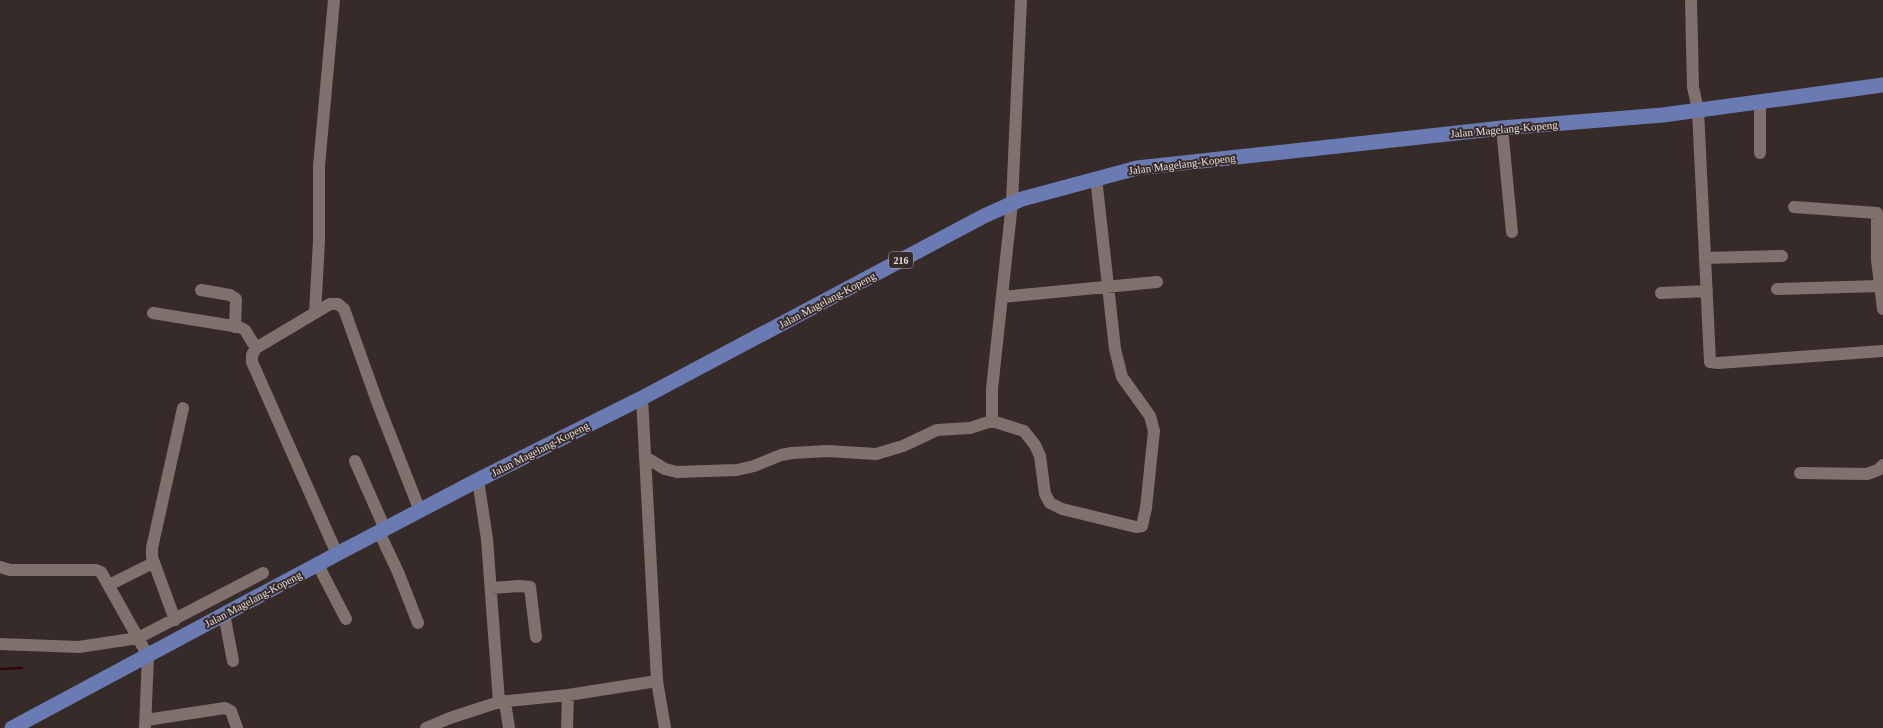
<svg xmlns="http://www.w3.org/2000/svg" width="1883" height="728" font-family="'Times New Roman',serif">
<rect width="100%" height="100%" fill="#372b29"/>
<g fill="none" stroke-linecap="round" stroke-linejoin="round">
<path stroke="#310604" stroke-width="2.5" d="M0,669L22,668"/>
<path stroke="#80716f" stroke-width="12" d="M1691,0L1693,87L1698,110L1710,362L1718,363L1883,351
M1760,101V153
M1502,128L1512,232
M1794,207L1877,213V260L1883,309
M1705,258L1782,256
M1777,289L1880,286
M201,290L230,295L236,299L235,327
M1661,293L1707,291
M1002,297L1157,282
M153,313L239,327L245,330L256,348
M315,313L319,241V166L334,0
M992,421V389L1012,203L1021,0
M645,457L665,469L677,472L737,470L754,466L781,455L792,453L827,451L876,454L903,446L937,430L970,428L992,421L1024,431L1035,445L1040,456L1045,494L1050,503L1062,509L1136,527L1142,526L1146,508L1154,431L1150,416L1122,377L1115,349L1096,178
M355,461L385,529
M1800,473L1867,474L1878,470L1883,465
M478,480L487,539L499,702
M379,532L398,572L418,623
M337,554L252,362V355L256,348L330,304H338L344,309L378,404L420,511
M318,565L346,619
M0,567L10,570H96L101,572L138,638L263,573
M109,585L153,563
M491,588L519,586L530,587L536,637
M224,614L233,661
M175,620L152,557V548L183,408
M0,644L79,647L138,638L148,656L145,728
M657,681L665,728
M505,702L509,728
M146,720L225,708L231,711L237,728
M426,728L450,718L499,702L568,695L657,681L642,398
M567,728L568,695"/>
<path stroke="#6a7ab2" stroke-width="15" d="M12,728L337,554L478,480L642,398L984,216L1022,199L1137,168L1502,128L1663,115L1883,85"/>
</g>
<g text-anchor="middle" dominant-baseline="central" stroke-width="4" stroke-linejoin="round" paint-order="stroke">
<rect fill="#372b29" stroke="#b2a8a7" stroke-width="1" x="889" y="252" width="24" height="16" rx="3"/>
<g font-size="10" font-weight="bold" fill="#e6dedd">
<text x="901" y="260">216</text>
</g>
<g font-size="11" fill="#e6dedd" stroke="#372b29">
<text transform="translate(1504 129) rotate(-5)">Jalan Magelang-Kopeng</text>
<text transform="translate(1182 164) rotate(-7)">Jalan Magelang-Kopeng</text>
<text transform="translate(827 300) rotate(-28)">Jalan Magelang-Kopeng</text>
<text transform="translate(540 449) rotate(-27)">Jalan Magelang-Kopeng</text>
<text transform="translate(253 599) rotate(-28)">Jalan Magelang-Kopeng</text>
</g>
</g>
</svg>
